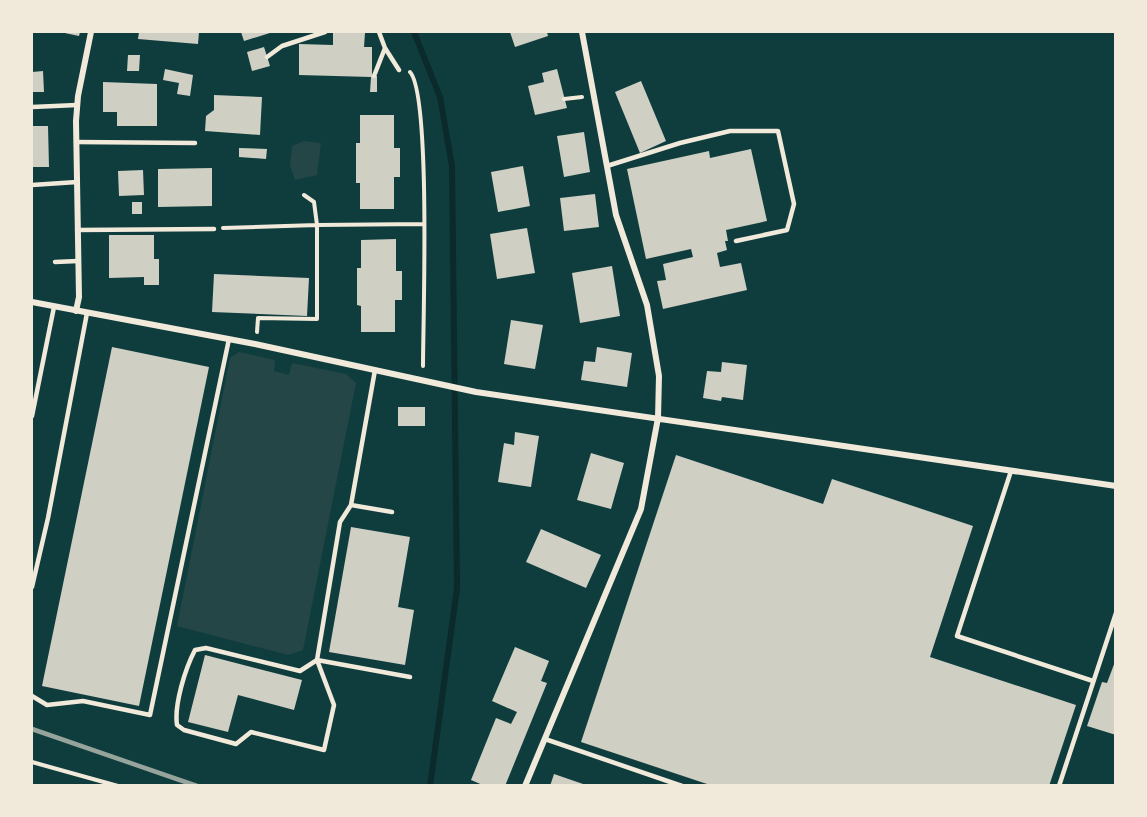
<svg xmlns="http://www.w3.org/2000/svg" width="1147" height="817" font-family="Manrope,sans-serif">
<rect width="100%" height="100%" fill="#0f3d3e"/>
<path fill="#244646" d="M304,141L321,143L317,175L295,180L290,165L292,146Z
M239,352L275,360L274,371L289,375L292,363L346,374L356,383L303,650L288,655L177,626L230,358Z"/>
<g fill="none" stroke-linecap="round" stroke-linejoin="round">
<path stroke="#0a2a2b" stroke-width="6" d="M414,32L440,97L452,166L457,588L430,786"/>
</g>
<path fill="#cfcfc3" d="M60,32H80L79,36Z
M139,32H199L198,44L138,39Z
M241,32H273L244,41Z
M333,32L365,33L364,47H372V76H377V92H370L371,77L299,75V44L333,45Z
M510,32H547L548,36L515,47Z
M264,47L270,66L252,71L247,52Z
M128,55H140L139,71H127Z
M165,69L193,75L190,96L177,94L179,83L163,80Z
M557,69L567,108L535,115L528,86L544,82L542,73Z
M43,71L44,92H32V72Z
M641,81L666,141L640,153L615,92Z
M103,82L157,84V126H117V112H103Z
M214,95L262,97L260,135L205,131L206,116L214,110Z
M360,115H394V148H400V177H394V209H360V183H356V143H360Z
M32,126H48L49,167H32Z
M584,132L590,172L564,177L557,136Z
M239,148L267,149L266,159L239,157Z
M751,149L767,221L726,230L728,241H725L727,250L717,253L720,267L741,263L747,290L663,309L657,281L666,280L663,264L693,257L691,249L646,259L627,169L709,151L710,158Z
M523,166L530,206L498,212L491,172Z
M212,168V206L158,207V169Z
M143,170L144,195L119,196L118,171Z
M595,194L599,227L564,231L560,198Z
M132,202H142V214H132Z
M527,228L535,273L497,279L490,234Z
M109,235H154V259H159V285H144V277L109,278Z
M396,239V271H402V300H395V332H361V306L357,305V268H361V240Z
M612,266L620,316L580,323L572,273Z
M214,274L309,278L307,316L212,312Z
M511,320L543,325L535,369L504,364Z
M112,347L209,367L139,706L42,686Z
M597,347L632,353L627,387L581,380L584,361L595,362Z
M722,362L747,365L743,400L722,397L721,401L703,398L707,371L721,372Z
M398,407H425V426H398Z
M515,432L539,436L531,487L498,482L504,443L514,445Z
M591,453L624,463L611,509L577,500Z
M676,455L823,504L832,479L973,526L930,657L1076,705L1049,786H713L581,742Z
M351,527L410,537L398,607L414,610L405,665L329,652Z
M541,529L601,555L586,588L526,562Z
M515,647L549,661L541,681L547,683L505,786H485L471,780L496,718L511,724L517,712L492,701Z
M205,655L302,680L294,710L238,695L228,732L188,722Z
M1116,659V735L1087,726L1102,682L1107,683Z
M554,774L586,785V786H550Z"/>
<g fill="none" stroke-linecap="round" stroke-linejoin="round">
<path stroke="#f1e9da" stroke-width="4" d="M410,72C431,95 423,321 423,366
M564,99L582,97
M223,228L317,225L424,224
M257,332L258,318L317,319V225L314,202L304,195
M32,762L118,786"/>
<path stroke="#f1e9da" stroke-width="4.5" d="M379,32L385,48L399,70
M267,57L282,46L325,32
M374,76L385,48
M32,107L77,105
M76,142L195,143
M607,166L680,143L730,131H778L794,204L787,230L736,241
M32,185L77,182
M77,230L214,229
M55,262L78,261
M375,370L351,505L340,522L317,660L334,705L324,750L251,732L236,744L184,730L177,725C174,705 185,669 195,650L206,648L300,671L317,660L410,677
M32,416L54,307
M1011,471L957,636L1093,681
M351,505L392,512
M32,587L48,518L87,313
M32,696L47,705L83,701L150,715L229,339
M545,739L682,786
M1059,786L1116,613"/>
<path stroke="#f1e9da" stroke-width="6" d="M32,302L255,344L476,392L1116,486
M76,311L79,297L76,121L78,96L91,32
M525,786L641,509L658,418L659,376L647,305L616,215L582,32"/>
<path stroke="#97a49c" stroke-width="4.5" d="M32,729L197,786"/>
</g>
<rect width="1147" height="817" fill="none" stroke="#f1e9da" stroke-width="66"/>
</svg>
